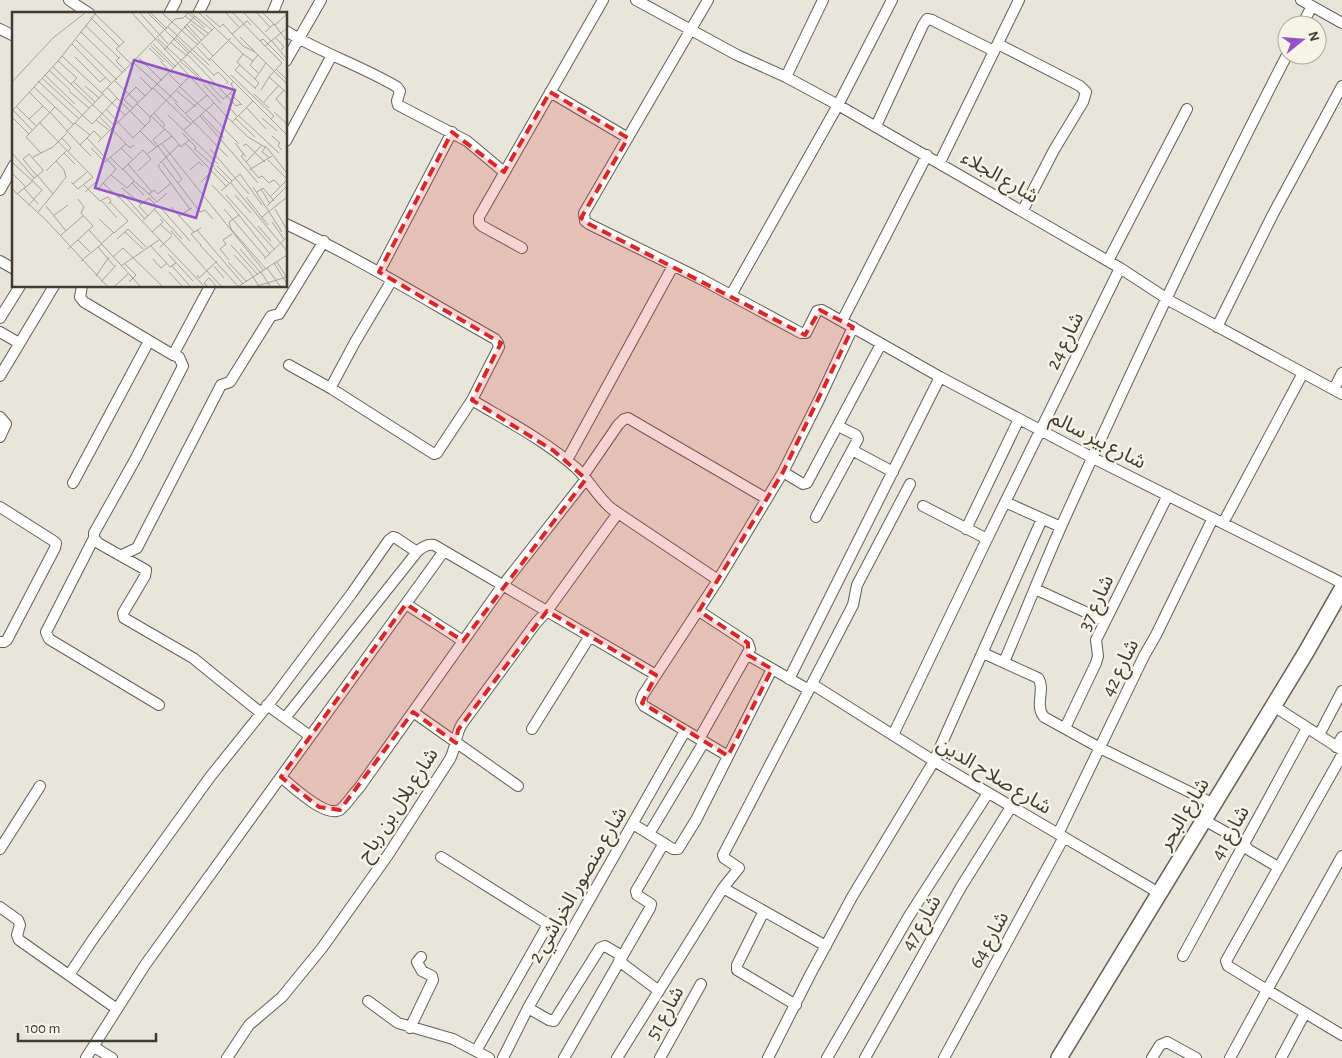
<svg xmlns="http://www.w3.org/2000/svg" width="1342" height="1058" font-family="'Alegreya Sans','Noto Sans Arabic',sans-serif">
<rect width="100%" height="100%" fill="#e8e6da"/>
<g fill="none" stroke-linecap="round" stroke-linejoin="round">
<defs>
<path id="street" d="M69,0L90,14
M636,0L737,55L786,77L838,105L1120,268L1172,302L1342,394
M708,0L584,213L585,221L589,224L701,279L801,333H806L817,311L822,310L940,377L1093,458L1342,583
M1301,0L1342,23
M169,14L176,1
M198,14L205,0
M272,14L278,0
M1302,25L1312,6
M0,29L14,36
M286,31C321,53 362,66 397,87L400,91L397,101L398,105L467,141L504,172
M998,44L1080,86L1086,92L1083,102L1054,150L1023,210
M286,61L321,0
M786,77L823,0
M550,92L628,138
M876,126L923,25L927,19L932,20L994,51
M286,141L332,55
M940,162L1019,0
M0,190L14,165
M286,224C358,258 426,300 495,339L498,343L499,347L472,400L437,453L434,454L332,389L289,365
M522,248L482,226L479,223V217L603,0
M0,261L14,269
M1108,261L1187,109
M379,272L452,132
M82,286L80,297L84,302L173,355L210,286
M731,295L838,105L892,0
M0,318L20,286
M842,321L927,155
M1217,327L1272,216L1342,86
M0,332L19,343
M173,355L179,357L183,366L136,458L94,533V538L98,543L146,570L145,576L123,613L124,618L193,658L261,713
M0,376L54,286
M332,389V385L355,342L392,280
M1334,389L1342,373
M472,400C507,421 546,441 576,468C590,481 598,498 612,509L718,580L643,695L641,701L644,706L728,756
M0,417L6,424L0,437
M852,450L893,472
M567,460L673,266
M783,472L803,484L807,483L881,344
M583,476L618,425L624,419L628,418L767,499
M73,483L149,341
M1005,502L1061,527
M923,506L987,539
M0,507L52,540L56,543L55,548L7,640L4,642H0
M816,517L858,439L856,435L838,426
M1223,523L1303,373
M966,529L1019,419
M94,538L46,632L49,639L159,705
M122,555L137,548L221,385L230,382L271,316L279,314L324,241
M718,580L783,472L819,400L853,327
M1035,589L1105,621
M406,604L463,641
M983,653L1038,678C1046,689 1034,705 1044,717L1100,748L1214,804
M748,655L809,690
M1004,662C1026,611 1046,559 1069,509C1138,356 1210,204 1287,55
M789,679L940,377
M812,684L934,761L1159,893
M267,705L310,736
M1272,705L1342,750
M413,712L518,786
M285,718L417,552C422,547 427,544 434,545L656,675
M1065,728L1096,663L1098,656L1096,640L1168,495
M532,729L590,636
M893,735L987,539L1120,268
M1319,735L1342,691
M699,739L750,649L748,643L699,611
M1336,747L1342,737
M1342,755L1226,961L1228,966L1267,990L1342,856
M281,777C292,786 327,820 341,809C347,804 353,794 359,788L503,585L586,479
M1204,820L1238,839L1249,850L1278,867
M633,824L673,849H678L696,820L772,669
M649,834L704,742
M1058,834L1144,656L1156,635L1213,518
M0,849L40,786
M441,857L546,923V928L476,1051
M723,888L826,946
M0,907L18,920L20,925L17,935L19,940L117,1009
M764,911L737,965V970L796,1005
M1183,956L1307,728
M619,961L659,991
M69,975L93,939L210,777L275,696L352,593L389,540L393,537L396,538L417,552
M368,1001L398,1023L453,1039L489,1058
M528,1008L549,1020L554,1021L600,948L605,946L622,956
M410,1028L433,980L432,976L422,971L417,962L421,957
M94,1047L112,1058
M86,1058L145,965L444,551
M227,1058L249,1025L282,997L322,948L388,855L450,759C456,748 455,735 462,724L536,623L547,611L618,513
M503,1058L528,1008L685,731
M564,1058L650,908L651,904L637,895L636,891L664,843
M617,1058L723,888L739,868L724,858L723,855L853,605L857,585L910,484
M660,1058L701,984
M768,1058L810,975L852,897L934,761L1042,519
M827,1058L909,916L988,793
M865,1058L961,887L1011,807
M944,1058L1064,837
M1152,1058L1160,1045L1167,1042L1196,1058
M1230,1058L1267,990L1342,1035
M1281,1058L1305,1013"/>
<path id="secondary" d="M1059,1058L1305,654L1342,589"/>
</defs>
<use href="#street" stroke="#625f55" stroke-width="12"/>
<use href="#secondary" stroke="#625f55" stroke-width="18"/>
<use href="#street" stroke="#fff" stroke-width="10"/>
<use href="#secondary" stroke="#fff" stroke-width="15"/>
</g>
<path fill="#d62828" fill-opacity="0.2" stroke="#d62828" stroke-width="4" stroke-dasharray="10 6" stroke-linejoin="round" d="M550,92L628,138L581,218L589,224L805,335L820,310L853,327L783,472L699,611L748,643V655L772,669L728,756L642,703L656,675L547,611L458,730L456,743L413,712L340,810L319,807L281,777L406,604L463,641L586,479L554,451L472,400L501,343L379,272L452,132L504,172Z"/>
<g text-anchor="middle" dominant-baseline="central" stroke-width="5" stroke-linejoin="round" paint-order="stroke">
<g font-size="20" fill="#3d3c37" stroke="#f6f3e7">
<text transform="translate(1000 177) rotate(30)">شارع الجلاء</text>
<text transform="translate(1065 341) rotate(-64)">شارع 24</text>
<text transform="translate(1098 440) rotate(27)">شارع بير سالم</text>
<text transform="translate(1096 603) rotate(-65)">شارع 37</text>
<text transform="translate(1120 668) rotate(-64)">شارع 42</text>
<text transform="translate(994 776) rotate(31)">شارع صلاح الدين</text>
<text transform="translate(398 805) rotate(-57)">شارع بلال بن رباح</text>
<text transform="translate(1184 814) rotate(-59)">شارع البحر</text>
<text transform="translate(1230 833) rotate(-61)">شارع 41</text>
<text transform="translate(578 885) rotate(-60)">شارع منصور الخراشي 2</text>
<text transform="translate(921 923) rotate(-60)">شارع 47</text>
<text transform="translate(989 940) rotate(-61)">شارع 64</text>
<text transform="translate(665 1013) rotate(-61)">شارع 51</text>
</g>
</g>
<g transform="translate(12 12)">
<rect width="275" height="275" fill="#e8e6da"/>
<path fill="none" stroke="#a4a299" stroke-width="1" d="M82,1L112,30L104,37L120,53M120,1L215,105L236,125L256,137L275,161M128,1L156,32M136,1L177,42M139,1L155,17M150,1L186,33M176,1L193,16M179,1L200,18M187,1L231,42L241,49L246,43M214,1L227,15M221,1L253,34L275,16M232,1L259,29M245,1L258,15M251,1L262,12M194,3L208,15L211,12L231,34L243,40M173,4L197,22M78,5L107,34M174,12L190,29M179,12L194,25M73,13L107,46M263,13L275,2M172,14L188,31M156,15L197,53M69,20L111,61M253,20L262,12L275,29M220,22L235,9L239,13M163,25L202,63M228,25L275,72M264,26L272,35L269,38M146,27L170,49M64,28L105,68M248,29L251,27L272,48M260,29L274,46M158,30L175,44M189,31L201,44M60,32L100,72M141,32L164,55M139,34L162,56M185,35L198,49M137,36L152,50M152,38L183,4M231,42L225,50L247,71L243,76M176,43L215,84L211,87L194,69M50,44L113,103M63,45L88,70L93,66M108,45L104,49L114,59M127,46L150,69M198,46L275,123M171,48L193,70M197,48L219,26M46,49L65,66L59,72M148,49L159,60M241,49L238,53L246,61M169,50L187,66M122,51L166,91M228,53L223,58L244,77M41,55L103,114M264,57L275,68M37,58L58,78M157,62L169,74M33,63L63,92M219,63L262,104L259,107M201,64L206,60L216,70L214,72M128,65L140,77M257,65L275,81M30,66L80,112L105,86L95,75M243,67L254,51M26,69L67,107M103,69L126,91M222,69L219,72L222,77L215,84L224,94L229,92M0,70L41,26L73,1M62,70L83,90M191,72L209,91M73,74L87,86M22,75L62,113M168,75L194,99M141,76L179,112M249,78L257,65L270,51L253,34M272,78L264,87L275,99M57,79L77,96M165,79L184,95M17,80L37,100M90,81L163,7L171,6L176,1M218,81L230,93M117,82L124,75L133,84M117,82L112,88L121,96M242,82L257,96M105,86L133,114M221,90L217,95L225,104M252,90L267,73M163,91L216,145M125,92L138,105M4,94L24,114M234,95L254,117M94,97L121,126L138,109V105M1,98L20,118M194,98L227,132M0,99L46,49L84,1M38,100L68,133L82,119L90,127M262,100L275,112M142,101L153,113L151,115M174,101L195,83M156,103L206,152M190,103L212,126M226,103L267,141M87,104L118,136L122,133M139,104L160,124M188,104L224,145M0,105L17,122M138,105L178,64M223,106L243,125M250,106L265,119M17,107L31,94M84,108L98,119M27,110L81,165L66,177L59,170M220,110L241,89M63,111L78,123M172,118L202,91M128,119L144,135M54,120L91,82M170,121L184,135L182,138M260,124L268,131L266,134L270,138M50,126L59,136L56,139M75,126L104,157L85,178M86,130L203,15M173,131L214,174M223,131L234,145M150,132L252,259M68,133L79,144M146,134L170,167L166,171M146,134L141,128L153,117M231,134L234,132L253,150M254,134L250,140L258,146M79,136L93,150L114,132M109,136L120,147M183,137L203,155M198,137L237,182M0,141L22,166M29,141L14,125L43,95M52,141L63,152M135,142L160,124L169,135L177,128M232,142L229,144L240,157M21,145L41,135L55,121M98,145L111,158M224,145L246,171M256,148L275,167M149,149L188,200L193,198L201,207M0,150L30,178L16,194M234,150L250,133M148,151L167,133M116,152L140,180M148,152L146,154L178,197M205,154L220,169M202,156L217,171M239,157L247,166L250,164L257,171L262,168L269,175M178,158L187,150L191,154M237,158L260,144M34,159L55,138M0,161L14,175M25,163L41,182L26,200M99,163L115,176L122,169L111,157L131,138L139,147L126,159M20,168L31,159V158L17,142L11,147L25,164M122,169L137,182L142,178L146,182L159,171M189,170L200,159M218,170L275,239M91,171L106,185L111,182L133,207M120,171L132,183M61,172L75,160M72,173L88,189L96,185L99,189L96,192M200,173L218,192M241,175L270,220M12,176L26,192M110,176L129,192M0,177L34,208L95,274M249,177L258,192M209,179L228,162L250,193M73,180L87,167M245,180L251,176L262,189M5,182L21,169M41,182L54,165L52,158L44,149M137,182L145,190L155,181M214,183L263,238M223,183L239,201M107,185L191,273M234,185L256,213M258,185L275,168M90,189L105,206M218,192L258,242M34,194L54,219M255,194L275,174M148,195L178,229M159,195L182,220M142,197L170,227M212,197L253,245M263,197L275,218M227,203L217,210L219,217L254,257M41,204L56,193M167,204L180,196M250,205L275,185M87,207L102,221L116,209L98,190M131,208L136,204L138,202L145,194L137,186L127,194L136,204M260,210L272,227M148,212L160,223M246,214L259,229M77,218L128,274M185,218L231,272M159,219L195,259M113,220L131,237M140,220L151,210L148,207M48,224L71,204M105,227L116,217L134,235M66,228L78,240M89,232L101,221M90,232L86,235L103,255M138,233L158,255L164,251M188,233L226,274M189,233L179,222L189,216M219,233L246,263M148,235L160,224M56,237L81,214L69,201L72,195L66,187M228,237L249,261M156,242L181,269M222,243L237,259M101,245L111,236L150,274M141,247L149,256L155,251M252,247L275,225M217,248L208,237L214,232L211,228L220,222M69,249L86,235M216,250L235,270M265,250L275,266M112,251L124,263L117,270M262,251L275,272M109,254L147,228M160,254L178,274M202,254L212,266M255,256L268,274M195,259L209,274M237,259L247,274M157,260L170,274M249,260L258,274M185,263L187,266L205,249M84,264L97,245M89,270L104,253M103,274L116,262M195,274L192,271L197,266L204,274M227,274L275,243M245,274L275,265"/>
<path fill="#9453c9" fill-opacity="0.15" stroke="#9453c9" stroke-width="2.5" d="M122,48L223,78L184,206L83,176Z"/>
<rect width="275" height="275" fill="none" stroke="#3d3c37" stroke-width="2.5"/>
</g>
<g transform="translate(1302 40) rotate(73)"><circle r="24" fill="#f6f3e7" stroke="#acaaa1"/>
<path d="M0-4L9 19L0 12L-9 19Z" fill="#9453c9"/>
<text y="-8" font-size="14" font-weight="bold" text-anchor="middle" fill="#3d3c37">N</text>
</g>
<path d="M18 1033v8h138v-8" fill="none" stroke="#3d3c37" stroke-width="2.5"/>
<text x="25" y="1033" font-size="15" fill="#3d3c37" stroke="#f6f3e7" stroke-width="4" paint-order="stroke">100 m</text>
</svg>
